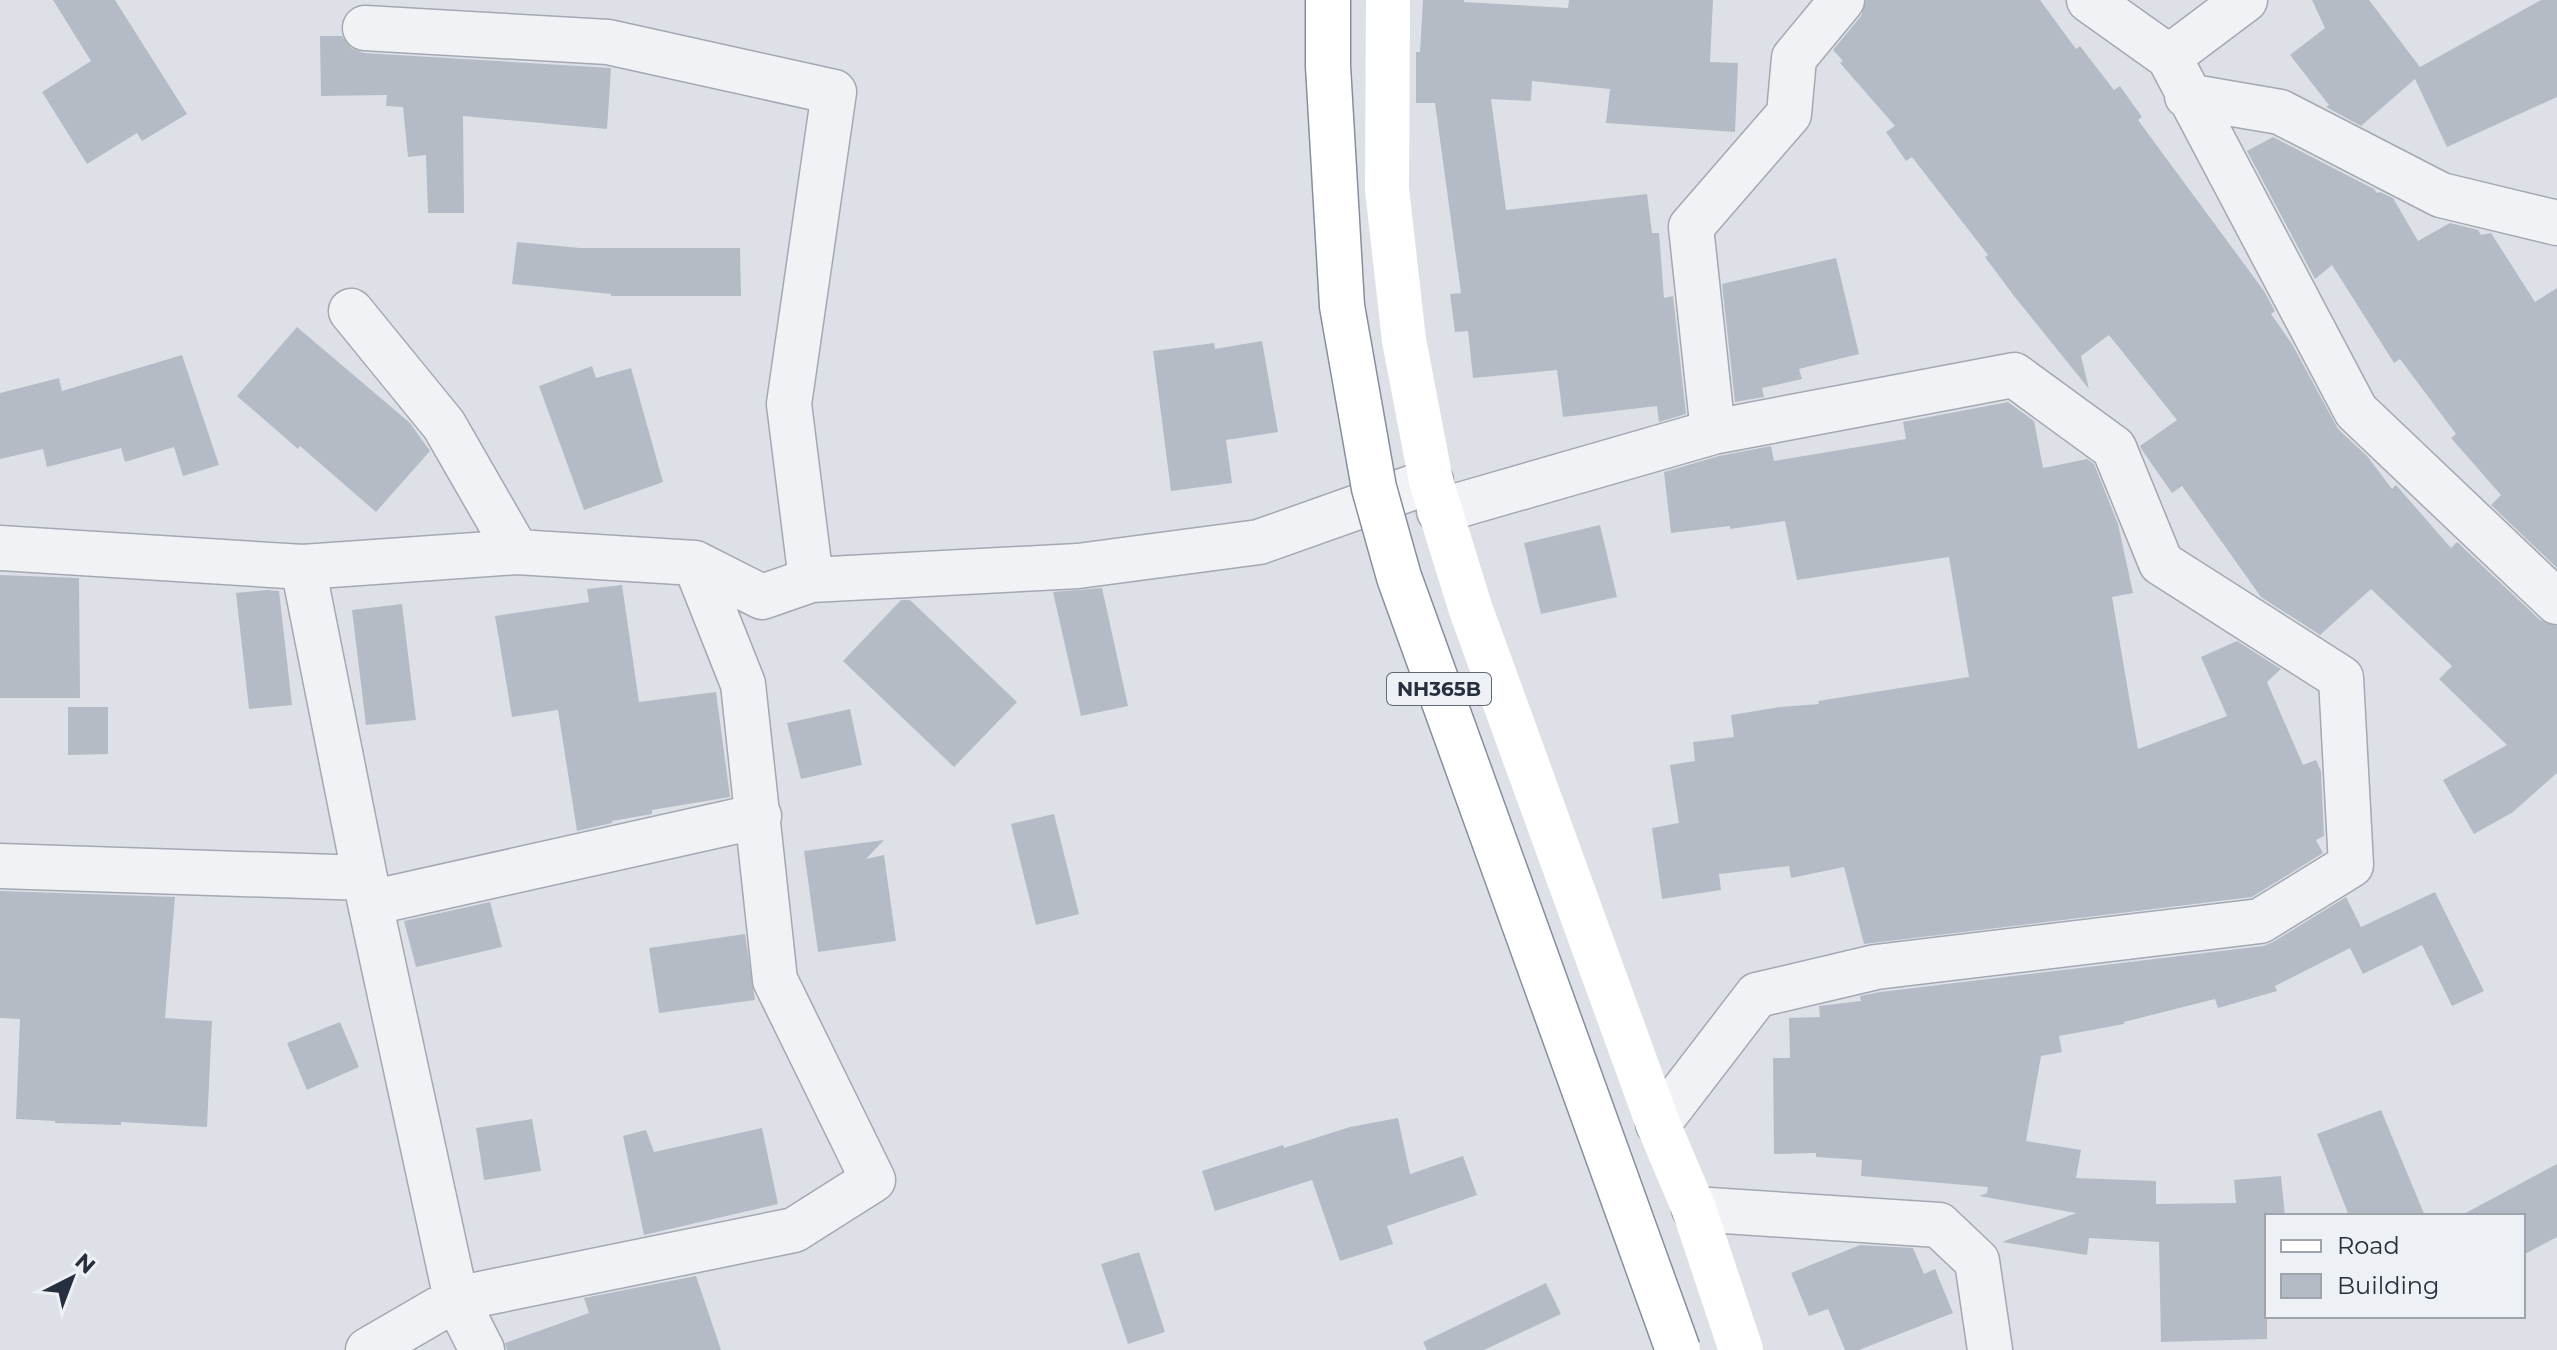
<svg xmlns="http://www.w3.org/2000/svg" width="2557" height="1350" font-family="Montserrat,sans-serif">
<rect width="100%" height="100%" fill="#dde1e7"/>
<path fill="#b5bbc4" d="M53,0H115L187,114L142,141L137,133L87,164L42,92L91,61Z
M1423,0H1464V2L1568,8L1569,0H1713L1710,62L1738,63L1735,132L1606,123L1610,89L1532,81L1531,101L1491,99L1506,210L1647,194L1652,233H1659L1664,298L1673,296L1686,414L1659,422L1657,406L1563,417L1557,370L1473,378L1468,331L1455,332L1450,294L1461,293L1435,103H1416V52H1420Z
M1866,0H2040L2076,49L2080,46L2114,90L2120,86L2142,117L2138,120L2264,291L2275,311L2271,314L2292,344L2338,429L2367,456L2392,489L2396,485L2451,548L2457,542L2540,620L2557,626V773L2513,812L2474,834L2443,780L2507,745L2439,679L2452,666L2371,589L2320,635L2261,597L2182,486L2172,493L2142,450L2140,446L2177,420L2109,335L2081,356L2089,389L2014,296L1985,257L1988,255L1912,157L1906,161L1886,132L1895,126L1840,63L1843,61L1833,50L1861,16Z
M2312,0H2369L2420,67L2541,0H2557V97L2447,147L2415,79L2361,126L2326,107L2329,105L2290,55L2325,28Z
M320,36H342L351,48L364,53L611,68L607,129L463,116L464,213H428L426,155L408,157L403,107L386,106L387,95L321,96Z
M2273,137L2374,189L2377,193L2380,192L2393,198L2418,241L2450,223L2478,230L2481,235L2491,233L2535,302L2557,288V568L2491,505L2501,495L2451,438L2456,434L2400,359L2394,363L2332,265L2315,279L2247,151Z
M517,242L580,248H740L741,296H611V294L512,284Z
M1836,258L1859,354L1799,369L1802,379L1762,388L1764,397L1735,402L1722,284Z
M297,327L410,423L430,451L376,512L300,446L298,449L237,396Z
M1262,341L1278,432L1226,440L1232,483L1171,491L1153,351L1214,343L1215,349Z
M182,355L219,465L183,476L174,447L125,462L121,448L47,467L43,449L0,459V393L59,378L62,391Z
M592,366L596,378L631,368L663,482L584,510L539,386Z
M2008,402L2034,421L2043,468L2087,459L2094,464L2118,524L2133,593L2112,597L2138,749L2227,716L2201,657L2237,641L2281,669L2267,682L2303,765L2316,760L2321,771L2324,836L2316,840L2323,853L2252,897L1864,944L1844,867L1791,878L1789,866L1719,874L1721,890L1662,899L1652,828L1679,823L1670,765L1695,761L1693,742L1734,737L1731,715L1780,707L1819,704L1818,701L1969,677L1949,557L1797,580L1785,521L1730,529V526L1671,533L1664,472L1719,456L1771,446L1774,461L1906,439L1903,422Z
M1600,525L1617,597L1541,614L1524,543Z
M0,575L79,578L80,698H0Z
M622,585L639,702L716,692L730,797L652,810V814L612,821V823L577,831L558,710L512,717L495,616L589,602L587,589Z
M1102,588L1128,706L1081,716L1053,592Z
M267,590L279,591L292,705L249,709L236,593Z
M901,600H910L1017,702L954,767L843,661Z
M402,604L416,720L366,725L352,610Z
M68,707H108V754L68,755Z
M850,709L862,765L801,779L787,723Z
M1054,814L1079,914L1036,925L1011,824Z
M884,840L866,859L884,855L896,941L818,952L804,851Z
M0,891L175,897L165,1018L212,1021L207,1127L121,1122V1125L55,1123V1121L16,1119L20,1019L0,1018Z
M2435,892L2484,991L2452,1006L2422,945L2363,974L2350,948L2275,986L2277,991L2218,1008L2215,999L2124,1022V1024L2059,1036L2062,1052L2041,1056L2026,1141L2081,1150L2076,1178L2156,1181V1204L2236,1203L2234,1180L2281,1176L2285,1216H2267V1339L2161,1342L2159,1242L2089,1238L2087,1255L2002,1242L2076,1213L1979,1196L1987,1193L1988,1187L1861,1176L1862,1160L1816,1157V1153L1774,1154L1773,1058H1790L1789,1018L1820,1017L1819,1006L1861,1001L1860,996L1880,992L2263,946L2273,942L2346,897L2361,927Z
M490,902L502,947L416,967L404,921Z
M745,934L755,1000L659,1013L649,948Z
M340,1022L359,1067L307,1090L287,1043Z
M2381,1110L2425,1216H2349L2317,1134Z
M1398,1118L1410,1174L1463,1156L1477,1195L1387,1226L1393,1244L1340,1261L1312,1180L1215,1211L1202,1171L1283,1145L1284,1148L1350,1127Z
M532,1119L541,1171L484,1180L476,1128Z
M762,1128L778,1204L644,1235L623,1136L646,1130L654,1152Z
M2557,1164V1237L2523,1255V1216H2460Z
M1860,1245L1913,1248L1924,1274L1935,1269L1953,1313L1859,1350H1845L1828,1309L1809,1316L1791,1273Z
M1139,1252L1165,1332L1128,1344L1101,1264Z
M696,1276L721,1350H507L505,1343L589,1313L584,1298Z
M1546,1283L1561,1314L1484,1350H1427L1423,1342Z"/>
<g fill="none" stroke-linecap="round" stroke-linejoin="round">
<defs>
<path id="street" d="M2089,0L2169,57L2356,411L2557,602
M365,28L608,42L834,92L789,404L811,580
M2169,57L2245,0
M2187,96L2280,112L2441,195L2557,223
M351,311L444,425L517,552
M1439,511L1713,432L1691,227L1789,114L1794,58L1842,0
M0,548L303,567L517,552L695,563L762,597L811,580L1078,566L1259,542L1431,481
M303,567L370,903L456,1299L368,1350
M0,866L365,878
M370,903L759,816
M1658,1124L1757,995L1876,967L2260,921L2351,865L2341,678L2161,563L2114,448L2014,375L1713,432
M1694,1209L1939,1225L1977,1261L1990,1350
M482,1350L456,1299L794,1230L873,1180L775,980L743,684L695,563"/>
</defs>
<use href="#street" stroke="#a3a8b1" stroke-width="47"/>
<use href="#street" stroke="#f0f2f6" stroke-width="44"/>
<path stroke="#fff" stroke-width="44" d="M1388,0L1387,189L1404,340L1431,481L1471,610L1658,1124L1694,1209L1741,1350"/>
<defs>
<path id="highway-bridge" d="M1328,0V66L1342,306L1374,488L1399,577L1678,1350"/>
</defs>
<use href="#highway-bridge" stroke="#858f9e" stroke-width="47" stroke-linecap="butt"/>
<use href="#highway-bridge" stroke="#fff" stroke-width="44"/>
</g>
<g text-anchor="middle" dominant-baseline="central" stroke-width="6" stroke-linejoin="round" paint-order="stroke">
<rect fill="#edf0f5" stroke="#626975" stroke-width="2" x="1387" y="673" width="104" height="32" rx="6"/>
<g font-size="20" font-weight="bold" fill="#272f3e">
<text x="1439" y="689">NH365B</text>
</g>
</g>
<rect x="2265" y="1214" width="260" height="104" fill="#edf0f5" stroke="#9ea3ac" stroke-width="2"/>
<rect x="2281" y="1240" width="40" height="12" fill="#ffffff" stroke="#9ea3ac" stroke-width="2"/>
<text x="2337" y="1254" font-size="24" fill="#272f3e">Road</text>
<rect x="2281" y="1274" width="40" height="24" fill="#b5bbc4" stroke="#9ea3ac" stroke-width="2"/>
<text x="2337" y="1294" font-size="24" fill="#272f3e">Building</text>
<g transform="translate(72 1278) rotate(42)" stroke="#edf0f5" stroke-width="6" paint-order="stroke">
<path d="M0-6L14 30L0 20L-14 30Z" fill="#272f3e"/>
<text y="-12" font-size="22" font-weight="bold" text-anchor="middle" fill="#272f3e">N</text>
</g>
</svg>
